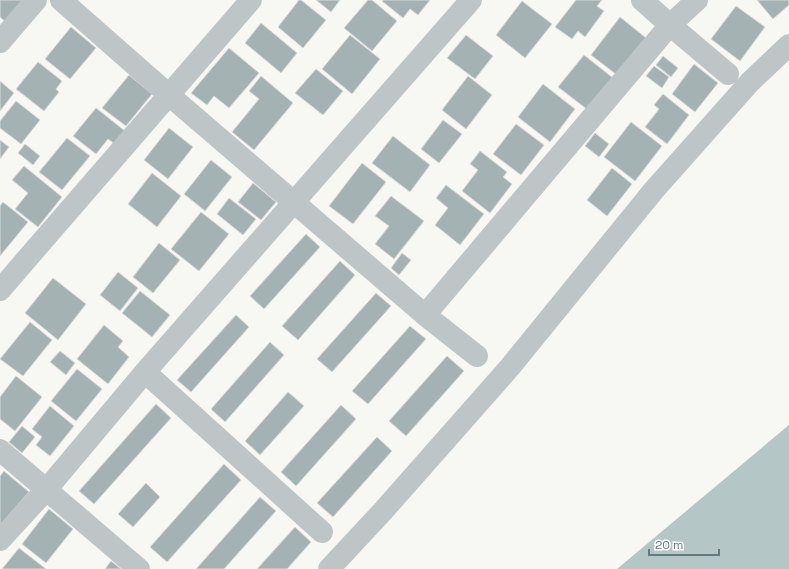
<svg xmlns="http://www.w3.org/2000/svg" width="789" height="569" font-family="'Space Grotesk',sans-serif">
<rect width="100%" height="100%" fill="#f7f7f4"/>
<path fill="#b4c6c6" d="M789,425V569H616H617Z"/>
<path fill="#a5b2b4" stroke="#d9d9d7" d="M0,0H26L7,23L0,17Z
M299,0H301L326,20L303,48L278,27Z
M316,0H340L331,12Z
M368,0H372L397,21L372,51L344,28Z
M383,0H430L418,15L410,9L403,18L382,1Z
M576,0H602L597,6L604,11L585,37L578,31L572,39L555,27Z
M757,0H789V5L773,19Z
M522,1L552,24L525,58L496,35Z
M736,6L765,27L740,61L711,39Z
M620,17L646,38L617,75L591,55Z
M261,23L297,53L281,73L245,43Z
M71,27L96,48L70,79L45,59Z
M350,35L380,59L352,94L322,69Z
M466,35L493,56L475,79L447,58Z
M229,48L259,73L229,108L214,96L207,105L191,93Z
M584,55L613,78L588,110L558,87Z
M663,56L678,68L671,77L656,65Z
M38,62L62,81L56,89L59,92L44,111L16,89Z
M694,64L718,83L695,112L672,94Z
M654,66L669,77L662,88L646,76Z
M316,69L343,91L323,115L295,93Z
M129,75L152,94L126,126L102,108Z
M261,76L293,103L254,150L232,132L259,99L249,91Z
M468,76L492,95L466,129L442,110Z
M0,81L14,93L0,111Z
M543,84L575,109L550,142L518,117Z
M663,94L689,115L667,144L645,127L659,109L654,105Z
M16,101L40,120L21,144L0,128V121Z
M96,108L125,131L115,144L108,139L96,154L73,136Z
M443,120L462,134L439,163L421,149Z
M631,122L662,146L635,181L604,157Z
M516,124L544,145L521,175L493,154Z
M169,128L193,147L168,179L144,160Z
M595,133L609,144L599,157L585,146Z
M393,136L430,165L410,192L372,163Z
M67,138L90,156L62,190L39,172Z
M0,140L9,147L0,159Z
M25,144L40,156L33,165L18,153Z
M480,151L507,172L503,177L512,184L490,213L462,191L478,170L470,164Z
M211,160L232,177L205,211L184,194Z
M362,163L386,182L353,224L329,206Z
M24,166L62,197L38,227L15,209L28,193L12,180Z
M612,168L632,184L607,216L587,200Z
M152,173L181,196L157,227L128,204Z
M253,183L276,202L261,220L238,202Z
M446,185L484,214L460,245L435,225L448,208L436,198Z
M391,196L424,221L394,259L375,244L389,226L375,216Z
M229,198L256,219L243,235L217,214Z
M3,202L28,222L0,256V206Z
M201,212L229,234L199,271L171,249Z
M306,234L320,247L264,309L250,296Z
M159,243L180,260L153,293L133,277Z
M402,253L411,260L399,275L391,268Z
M340,261L355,275L298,340L282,326Z
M118,272L138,288L120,311L100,295Z
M53,278L86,304L58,340L25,313Z
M140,291L170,315L152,337L122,313Z
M376,293L391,306L332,372L317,359Z
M236,315L249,327L191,392L177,380Z
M30,322L52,340L23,376L0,359Z
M104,325L123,341L118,347L129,357L108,384L77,359Z
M410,326L426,339L368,404L352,391Z
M270,342L284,355L225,422L211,409Z
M60,351L75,363L66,375L50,362Z
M447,356L464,371L406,436L389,421Z
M77,369L102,389L76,421L51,401Z
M16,376L42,397L15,431L0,419V397Z
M288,392L304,406L260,455L245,441Z
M156,404L171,418L94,504L79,491Z
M341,405L356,419L296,486L281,472Z
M50,406L74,426L50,456L36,445L42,437L32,429Z
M22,426L35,437L22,453L9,442Z
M377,437L392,451L333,517L317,503Z
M224,464L241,480L167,562L150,547Z
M4,471L29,492L0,525V476Z
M146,483L160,497L133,527L118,514Z
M260,497L276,511L224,569H196Z
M49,509L73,529L46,563L22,544Z
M295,527L311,542L287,569H257Z
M19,548L46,569H2Z
M111,561L121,569H105Z"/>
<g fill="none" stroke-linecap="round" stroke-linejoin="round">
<path stroke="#bec5c7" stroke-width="22" d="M61,0L169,95L425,315L477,356
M642,0L670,25L728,74
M0,42L36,0
M0,290L251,0
M425,315L670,25L697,0
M145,372L322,532
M0,450L139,569
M0,540L46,490L145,372L471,0
M329,569L383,511L510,367L654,190L750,82L789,45"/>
</g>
<path d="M649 549v6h70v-6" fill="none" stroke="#627a80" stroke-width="2"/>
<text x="655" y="549" font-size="12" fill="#627a80" stroke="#ffffff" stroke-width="3" paint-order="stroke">20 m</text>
</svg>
